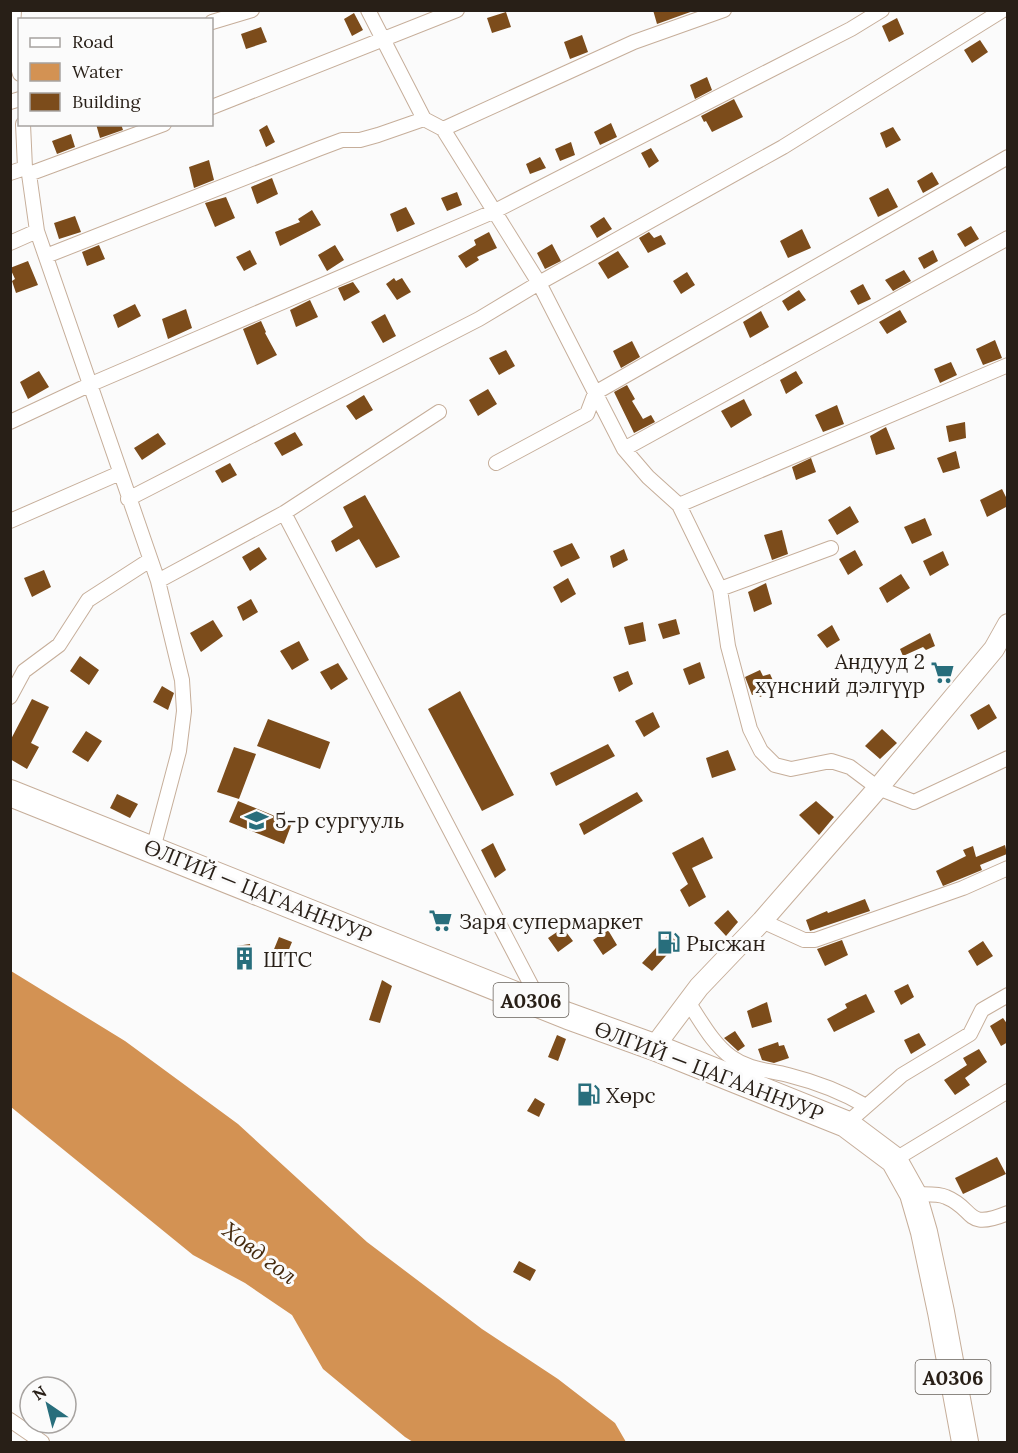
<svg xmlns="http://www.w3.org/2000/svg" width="1018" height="1453" font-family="Lora,serif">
<rect width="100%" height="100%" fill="#fbfbfb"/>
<path fill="#d39253" d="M11,971L125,1041L238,1124L367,1242L482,1329L558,1379L615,1423L626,1442H413L405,1437L323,1369L292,1315L245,1283L193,1255L11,1107Z"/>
<path fill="#7c4c1b" d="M653,10H696L657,24Z
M506,12L511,27L492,33L487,18Z
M354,13L363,30L352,36L344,19Z
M897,18L904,34L889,42L882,26Z
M261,27L267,42L246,49L241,34Z
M582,35L588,52L570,59L564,42Z
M980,40L988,52L972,63L964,50Z
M707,77L712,90L695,99L690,85Z
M734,99L743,117L712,132L706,121L704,122L701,116Z
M611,123L617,137L600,145L594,132Z
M96,124H121L123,130L100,138Z
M267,125L275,142L266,147L259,130Z
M893,127L901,140L886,148L880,133Z
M71,134L75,147L57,154L52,141Z
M571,142L575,155L560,161L555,149Z
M651,148L659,161L649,168L641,153Z
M540,157L546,168L530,174L526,164Z
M209,160L214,180L194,188L189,167Z
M932,172L939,184L923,193L917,181Z
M272,178L278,194L257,204L251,187Z
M888,188L898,207L878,217L869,198Z
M457,192L462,205L447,211L441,198Z
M226,197L235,218L215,227L205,203Z
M406,207L415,224L397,232L390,214Z
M312,210L321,225L280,246L275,232L300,222L298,219Z
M75,216L81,232L59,239L54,223Z
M604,217L612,229L597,238L590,226Z
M971,226L979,239L965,247L957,234Z
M802,229L811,248L788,258L780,241Z
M489,232L497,248L477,257L479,260L466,268L458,256L476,245L474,240Z
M649,232L654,238L661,235L666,244L648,253L639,238Z
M552,244L561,261L545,269L537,253Z
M99,245L105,259L87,266L82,252Z
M335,245L344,260L327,271L318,255Z
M250,250L257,264L244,271L236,257Z
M933,250L938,261L924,269L918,258Z
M618,251L629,267L608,279L598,263Z
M28,261L38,285L16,293L12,281L15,279L10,268Z
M904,270L911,281L893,291L885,280Z
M687,272L695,285L681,294L673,281Z
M394,278L396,281L402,278L411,292L397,300L386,284Z
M353,282L360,292L344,301L338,288Z
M863,284L871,299L858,305L850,291Z
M799,290L806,300L788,311L782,301Z
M310,300L318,317L296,327L290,310Z
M135,304L141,316L118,328L113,315Z
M186,309L192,328L168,339L162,319Z
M900,310L907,322L887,334L879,322Z
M761,311L769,327L750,338L743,322Z
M385,314L396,336L383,343L371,322Z
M261,321L266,332L265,333L277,355L257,365L243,329Z
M995,340L1002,358L983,365L976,349Z
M632,341L640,357L621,368L613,351Z
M506,350L515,366L499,375L489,358Z
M951,362L957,375L940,383L934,369Z
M39,371L49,387L28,399L20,382Z
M796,371L803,383L786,394L780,380Z
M627,385L635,399L632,401L643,419L651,415L655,422L634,433L614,392Z
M488,389L497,404L478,416L469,400Z
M364,395L373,410L356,420L346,406Z
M744,399L752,415L731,428L721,411Z
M837,405L844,424L823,432L815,415Z
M965,422L966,438L949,442L946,426Z
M886,427L895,449L876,455L870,436Z
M295,432L303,445L282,456L274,443Z
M158,433L166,444L142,460L134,448Z
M956,451L960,468L943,473L937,458Z
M811,458L816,472L796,480L792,467Z
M230,463L237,475L222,483L215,471Z
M1002,489L1008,501V506L987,517L980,500Z
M365,495L400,557L376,568L359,539L336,552L331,541L353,527L343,507Z
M850,506L859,522L837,535L828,520Z
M925,518L932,535L912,544L904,527Z
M782,530L788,554L772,560L764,535Z
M572,543L580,558L561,567L553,551Z
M259,547L267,559L250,571L242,557Z
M624,549L628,560L613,568L610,556Z
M855,550L863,565L848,575L839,559Z
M943,551L949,565L930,576L923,561Z
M44,570L51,587L32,597L24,578Z
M901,574L910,588L887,603L879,588Z
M568,578L576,594L561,603L553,587Z
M766,583L772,604L754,612L748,592Z
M251,599L258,612L243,621L237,607Z
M676,619L680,634L663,639L658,624Z
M213,620L223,636L201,652L190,633Z
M643,622L646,641L629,645L624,627Z
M832,625L840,640L827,648L817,635Z
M930,633L935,646L926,650L923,647L903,656L900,649Z
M299,641L309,660L292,670L280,651Z
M80,656L99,670L89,685L70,671Z
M700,662L705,678L689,685L683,669Z
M338,663L348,679L331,690L320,672Z
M760,670L763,676L770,674L777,689L760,697L758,693L752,695L745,677Z
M628,671L633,684L619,692L613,677Z
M162,686L174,693L168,710L153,702Z
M460,691L514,795L482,811L428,709Z
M32,699L49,707L31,743L39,747L27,769L10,759V741Z
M989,704L997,718L978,730L970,715Z
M653,712L660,727L644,737L635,721Z
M268,719L330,742L320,769L257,746Z
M882,729L897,743L880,759L865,746Z
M86,731L102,741L88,762L72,752Z
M608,744L615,756L556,786L550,773Z
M234,747L256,754L239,799L217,792Z
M728,750L736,770L712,778L706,758Z
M637,792L643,801L584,835L579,824Z
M117,794L138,804L130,818L110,808Z
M238,801L292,823L284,844L229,822Z
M816,801L834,817L819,835L799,815Z
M703,837L713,858L692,868L706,897L689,907L680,890L688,884L672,853Z
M493,843L506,870L495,878L481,850Z
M1005,845L1007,854L980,865L982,870L943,886L936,871L966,856L963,850L973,846L976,857Z
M865,899L870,911L810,931L806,920L827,911L828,913Z
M728,910L738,922L726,936L714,923Z
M563,928L573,941L558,952L548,938Z
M608,930L617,945L603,955L593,940Z
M669,934L678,943L652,971L642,963Z
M279,937L292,942L283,964L270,959Z
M842,940L848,955L825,966L817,949Z
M983,941L993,956L977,966L968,951Z
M250,944L253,966L239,968L236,946Z
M382,980L392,986L380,1023L369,1020Z
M908,984L914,997L901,1005L894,991Z
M866,994L875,1012L834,1032L827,1019L847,1008L845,1004Z
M767,1002L772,1022L752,1028L747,1011Z
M1003,1018L1008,1025V1042L1001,1046L990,1026Z
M735,1031L745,1046L738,1051L724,1038Z
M919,1033L926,1045L911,1054L904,1040Z
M557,1035L566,1039L558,1061L548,1057Z
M778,1042L779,1046L784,1045L789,1058L774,1063L762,1060L758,1049Z
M979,1049L987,1062L965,1078L970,1085L955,1095L944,1080L967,1065L963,1058Z
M535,1098L545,1104L539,1117L527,1111Z
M997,1157L1006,1174L963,1194L955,1178Z
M519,1261L536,1270L530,1281L513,1272Z"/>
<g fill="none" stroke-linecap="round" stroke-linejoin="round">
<defs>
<path id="street" d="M14,10L12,46L20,74
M368,10L424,119L443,129L539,283L624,449L648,477L679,505L720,589L728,646L750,729L761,751L775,765L791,769L831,761L850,767L878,788L914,802L1008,758
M212,22L252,10
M10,102L20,99
M212,107L457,10
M23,124L25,168L29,174L37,231L158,581L182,680L184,711L179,751L153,849
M443,129L634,42L724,10
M10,173L25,168
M29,174L164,124
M10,243L37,231
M46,256L318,149L342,140H360L378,135L424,119
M10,422L89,385L495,211L851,29L882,10
M624,449L1008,238
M496,463L587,414L595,393L1008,157
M128,499L479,319L539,283L783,147L1003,10
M679,505L1008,365
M284,513L541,1004
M10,521L120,473
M158,581L284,513L439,412
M720,589L831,548
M10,697L24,671L59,645L88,600L150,560
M762,921L804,940H815L963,888L1008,868
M688,1002C701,1021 712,1043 731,1057C749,1070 768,1070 788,1075C816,1082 842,1092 866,1106
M846,1124L902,1075L970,1034L982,1010L1008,995
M894,1160L1008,1091
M913,1194C923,1195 937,1193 946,1197C976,1209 964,1231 1008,1213
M10,1420L42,1442"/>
<path id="secondary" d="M654,1047L699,987L762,921L878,788L994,649L1008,624"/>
<path id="highway" d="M10,793L568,1016L654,1047L846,1124L894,1160L913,1194L924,1232L941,1312L965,1442"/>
</defs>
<use href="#street" stroke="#c6ae9a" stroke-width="16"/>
<use href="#secondary" stroke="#c6ae9a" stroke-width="22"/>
<use href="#highway" stroke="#c6ae9a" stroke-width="28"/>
<use href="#street" stroke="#fff" stroke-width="14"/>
<use href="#secondary" stroke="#fff" stroke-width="20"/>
<use href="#highway" stroke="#fff" stroke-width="26"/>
</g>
<defs>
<symbol id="supermarket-bare" viewBox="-9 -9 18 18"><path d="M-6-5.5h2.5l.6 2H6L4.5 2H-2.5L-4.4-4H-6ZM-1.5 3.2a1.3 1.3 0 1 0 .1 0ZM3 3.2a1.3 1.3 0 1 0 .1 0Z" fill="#286e7c" stroke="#fbfbfb" stroke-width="2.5" paint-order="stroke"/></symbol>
<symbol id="school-bare" viewBox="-9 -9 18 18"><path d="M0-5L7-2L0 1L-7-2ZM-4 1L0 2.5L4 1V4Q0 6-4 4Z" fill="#286e7c" stroke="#fbfbfb" stroke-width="2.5" paint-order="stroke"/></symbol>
<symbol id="fuel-bare" viewBox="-9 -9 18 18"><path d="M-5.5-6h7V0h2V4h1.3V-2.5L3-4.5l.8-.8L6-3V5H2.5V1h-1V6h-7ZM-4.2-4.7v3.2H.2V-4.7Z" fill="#286e7c" stroke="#fbfbfb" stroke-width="2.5" paint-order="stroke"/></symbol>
<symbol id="building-bare" viewBox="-9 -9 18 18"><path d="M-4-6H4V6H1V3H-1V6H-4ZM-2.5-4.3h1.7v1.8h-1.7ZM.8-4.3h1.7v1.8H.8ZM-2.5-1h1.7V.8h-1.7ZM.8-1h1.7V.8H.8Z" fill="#286e7c" stroke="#fbfbfb" stroke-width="2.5" paint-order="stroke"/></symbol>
</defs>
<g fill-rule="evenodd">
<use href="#supermarket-bare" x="926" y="656" width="33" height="33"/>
<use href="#school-bare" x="240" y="804" width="33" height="33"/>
<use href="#supermarket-bare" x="424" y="904" width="33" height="33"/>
<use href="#fuel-bare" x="652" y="926" width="33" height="33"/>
<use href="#building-bare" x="228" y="942" width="33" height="33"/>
<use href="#fuel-bare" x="572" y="1078" width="33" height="33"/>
</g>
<g text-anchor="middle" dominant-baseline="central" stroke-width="6" stroke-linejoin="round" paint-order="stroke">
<g fill="#fbfbfb" stroke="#67615b" stroke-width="1.5">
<rect x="493.5" y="983" width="75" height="34" rx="4.5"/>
<rect x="915.5" y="1360" width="75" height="34" rx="4.5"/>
</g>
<g font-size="20" font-weight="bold" fill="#281f17">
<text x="531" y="1000">A0306</text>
<text x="953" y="1377">A0306</text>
</g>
<g font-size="21" fill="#281f17" stroke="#fbfbfb" text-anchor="start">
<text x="925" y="661" text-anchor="end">Андууд 2<tspan x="925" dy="24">хүнсний дэлгүүр</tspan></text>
<text x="275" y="820">5-р сургууль</text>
<text x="459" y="921">Заря супермаркет</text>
<text x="686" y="943">Рысжан</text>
<text x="263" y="959">ШТС</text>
<text x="606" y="1095">Хөрс</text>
</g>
<g font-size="21" fill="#281f17" stroke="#fbfbfb">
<text transform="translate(258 891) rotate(22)">ӨЛГИЙ — ЦАГААННУУР</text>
<text transform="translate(709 1071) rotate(21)">ӨЛГИЙ — ЦАГААННУУР</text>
</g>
<g font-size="22" font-style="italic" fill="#452a0e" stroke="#fbfbfb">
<text transform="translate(260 1253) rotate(37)">Ховд гол</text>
</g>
</g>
<rect width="1018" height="1453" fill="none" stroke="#281f17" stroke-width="24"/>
<rect x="18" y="18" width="195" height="108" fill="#fbfbfb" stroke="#a7a3a0" stroke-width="1.5"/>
<rect x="30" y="38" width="30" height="9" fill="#ffffff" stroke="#a7a3a0" stroke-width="1.5"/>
<text x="72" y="48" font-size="18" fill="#281f17">Road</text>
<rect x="30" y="63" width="30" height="18" fill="#d39253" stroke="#a7a3a0" stroke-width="1.5"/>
<text x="72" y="78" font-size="18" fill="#281f17">Water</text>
<rect x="30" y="93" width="30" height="18" fill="#7c4c1b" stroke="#a7a3a0" stroke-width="1.5"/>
<text x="72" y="108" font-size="18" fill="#281f17">Building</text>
<g transform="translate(48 1405) rotate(325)"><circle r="28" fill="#fbfbfb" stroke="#a7a3a0" stroke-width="1.5"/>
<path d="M0-4.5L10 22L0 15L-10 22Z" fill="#286e7c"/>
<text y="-9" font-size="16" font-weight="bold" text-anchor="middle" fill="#281f17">N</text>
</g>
</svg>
